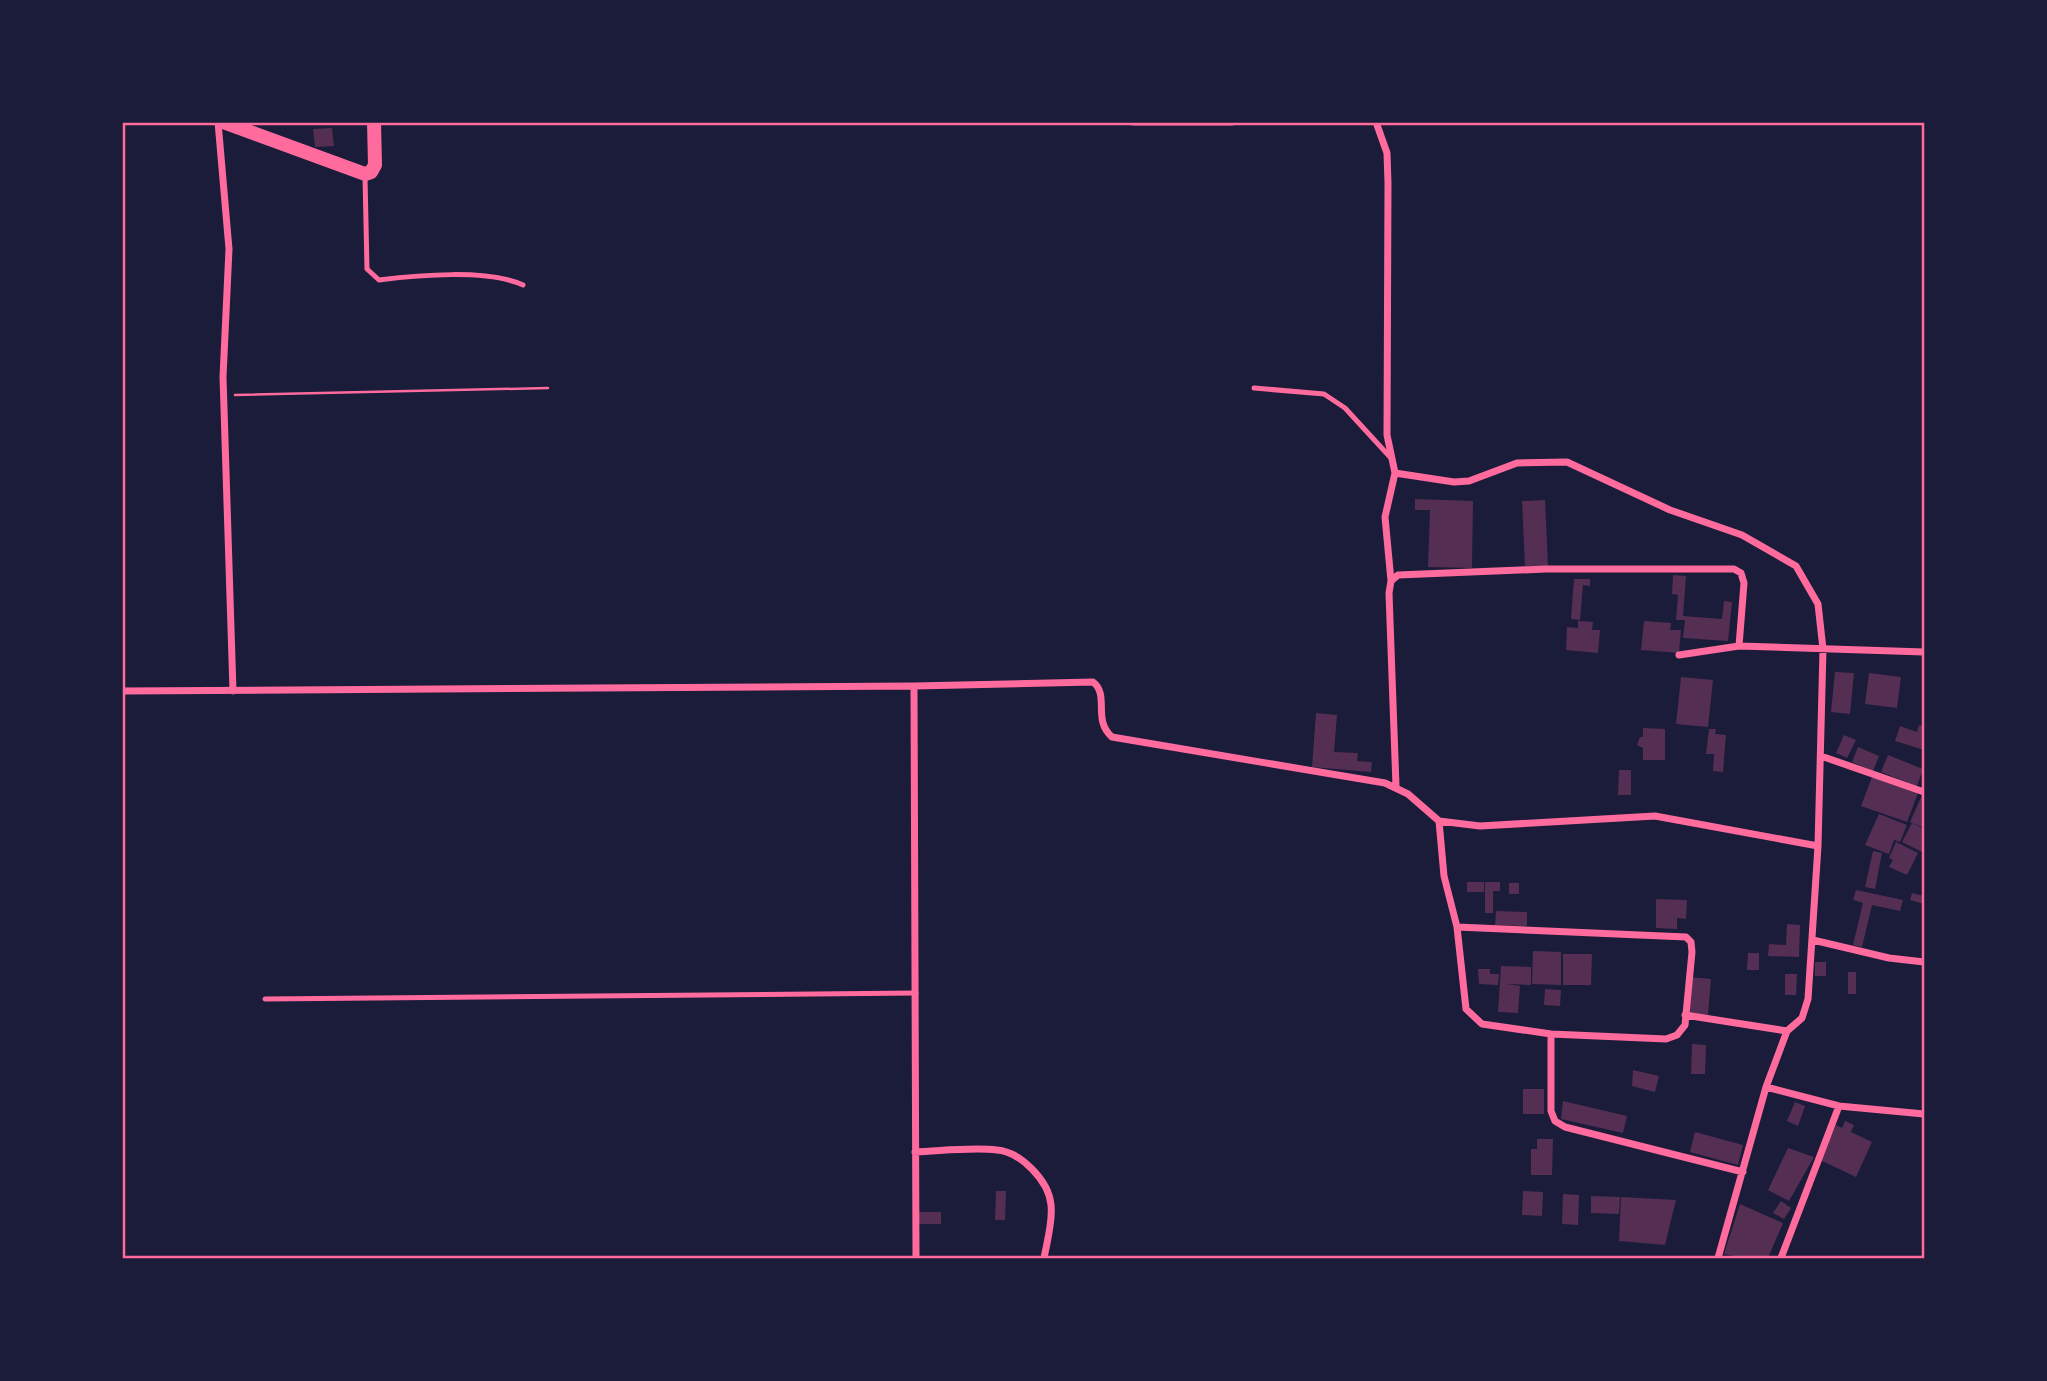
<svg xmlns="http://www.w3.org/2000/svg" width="2047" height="1381" font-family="'Fira Sans',sans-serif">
<rect width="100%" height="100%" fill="#1b1b3a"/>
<path fill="#542f53" d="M332,128L334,146L315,147L313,129Z
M1415,499L1473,501L1472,568L1428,567L1430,510H1415Z
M1545,500L1548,566L1525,567L1522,501Z
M1673,575L1686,576L1683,616L1722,619L1724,601L1732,602L1728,641L1683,638L1685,620H1676L1678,595L1672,594Z
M1574,579H1590V586L1583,585L1580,620L1571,619Z
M1578,621L1593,622L1592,630H1600L1598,653L1566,650L1567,627L1578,628Z
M1644,621L1671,623L1670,630H1681L1679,653L1641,650Z
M1835,672L1854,673L1850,714L1831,712Z
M1869,673L1901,677L1897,708L1865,704Z
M1681,677L1713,680L1708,727L1676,724Z
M1316,713L1337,715L1334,752L1358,753L1357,761L1372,762L1371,772L1312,767Z
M1919,725L1924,726V750L1895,741L1900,726L1917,732Z
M1643,728L1665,729V760H1643V748L1637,745L1640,737H1643Z
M1709,729H1716L1715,734L1726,735L1723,772L1713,771L1714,754H1706Z
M1844,735L1856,740L1847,758L1836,753Z
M1858,747L1879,756L1873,771L1852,762Z
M1888,755L1923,769L1917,786L1881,772Z
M1619,770H1631V795H1618Z
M1872,777L1918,793L1907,822L1861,806Z
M1922,795L1924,796V828L1910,822Z
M1879,814L1907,825L1900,842L1894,840L1889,854L1865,845Z
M1912,823L1924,829V853L1902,842Z
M1896,842L1918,853L1907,875L1889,867L1893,860L1889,858Z
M1873,851L1882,853L1875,889L1865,887Z
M1467,882H1484V892H1467Z
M1485,882H1500V891H1493V913H1485Z
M1509,883H1519V894H1509Z
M1856,890L1903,900L1900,911L1872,905L1862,947L1853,945L1863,903L1853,900Z
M1912,893L1924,896V904L1910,900Z
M1656,899L1687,900L1686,919L1677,918V929L1656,928Z
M1496,911L1527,912V926L1495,925Z
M1787,924L1800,925L1799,957L1768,956L1769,944L1786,945Z
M1533,951L1561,952V985L1532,984Z
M1748,953H1759V970H1747Z
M1563,954H1592L1591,985H1563Z
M1815,962H1826V976H1815Z
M1501,966L1531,967V985L1507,984L1520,986L1518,1013L1498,1012Z
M1478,969H1490V974H1499L1498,985L1479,984Z
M1848,972H1856V994H1848Z
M1785,974H1797L1796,995H1785Z
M1690,977L1711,979L1708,1015L1687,1013Z
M1545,989L1561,990L1560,1006L1544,1005Z
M1692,1044L1706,1045L1705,1074H1691Z
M1633,1070L1659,1076L1655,1092L1632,1086Z
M1523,1089H1544V1114H1523Z
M1563,1101L1627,1116L1623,1133L1561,1119Z
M1795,1102L1805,1106L1798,1126L1787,1121Z
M1845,1121L1854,1125L1851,1132L1872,1142L1856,1177L1820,1160L1836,1125L1842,1128Z
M1695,1132L1743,1145L1738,1165L1690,1152Z
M1537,1139H1553L1552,1175H1531V1149H1537Z
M1788,1148L1814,1157L1789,1201L1768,1190Z
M996,1191H1006L1005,1220H995Z
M1523,1191L1543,1192L1542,1216L1522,1215Z
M1563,1194L1579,1195L1578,1225L1562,1224Z
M1591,1196L1620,1197L1619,1214L1591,1213Z
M1621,1197L1676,1200L1665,1245L1619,1241Z
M1781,1201L1791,1208L1784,1219L1773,1213Z
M1740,1204L1783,1223L1768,1258H1745L1724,1254Z
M917,1212H941V1224H917Z"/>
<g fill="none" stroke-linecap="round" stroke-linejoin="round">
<path stroke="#ff6b9d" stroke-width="2.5" d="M235,395L548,388"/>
<path stroke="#ff6b9d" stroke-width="5" d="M365,177L367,269L379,280C418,275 488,269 523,285
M1254,388L1324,394L1345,408L1390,457
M265,999L916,993"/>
<path stroke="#ff6b9d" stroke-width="7" d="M218,122L229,249L223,377L233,691
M1133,122H1232
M1376,122L1387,153L1388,183L1387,435L1395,473L1385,517L1391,581
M1395,473L1454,482L1469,481L1517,463L1567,462L1670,510L1742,535L1796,566L1818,604L1823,649L1818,846L1808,999L1802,1018L1787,1031L1766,1087L1718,1258
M1679,655L1739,646L1924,652
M914,686L916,1258
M122,691L914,686L1093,682C1110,695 1092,720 1112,737L1385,783L1408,794L1439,821L1480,826L1655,816L1818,846
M1821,756L1924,792
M1396,786L1389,593L1391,581L1398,575L1546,569H1734L1741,573L1744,583L1739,646
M1439,821L1444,876L1457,927L1466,1009L1482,1024L1551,1034L1666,1039L1677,1035L1685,1025L1692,952L1691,942L1686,937L1457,927
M1813,940L1889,958L1924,962
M1685,1015L1787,1031
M1551,1034V1111L1555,1121L1565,1127L1743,1172
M1766,1087L1839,1106L1924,1114
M915,1152C942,1151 971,1147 997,1150C1021,1152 1049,1181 1051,1205C1053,1221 1047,1242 1044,1258
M1781,1258L1839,1106"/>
<path stroke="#ff6b9d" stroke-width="14" d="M223,122L365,174L371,172L375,165L374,122"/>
</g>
<rect width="2047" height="1381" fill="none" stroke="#1b1b3a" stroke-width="248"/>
<rect x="124" y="124" width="1799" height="1133" fill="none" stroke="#ff6b9d" stroke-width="2.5"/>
</svg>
